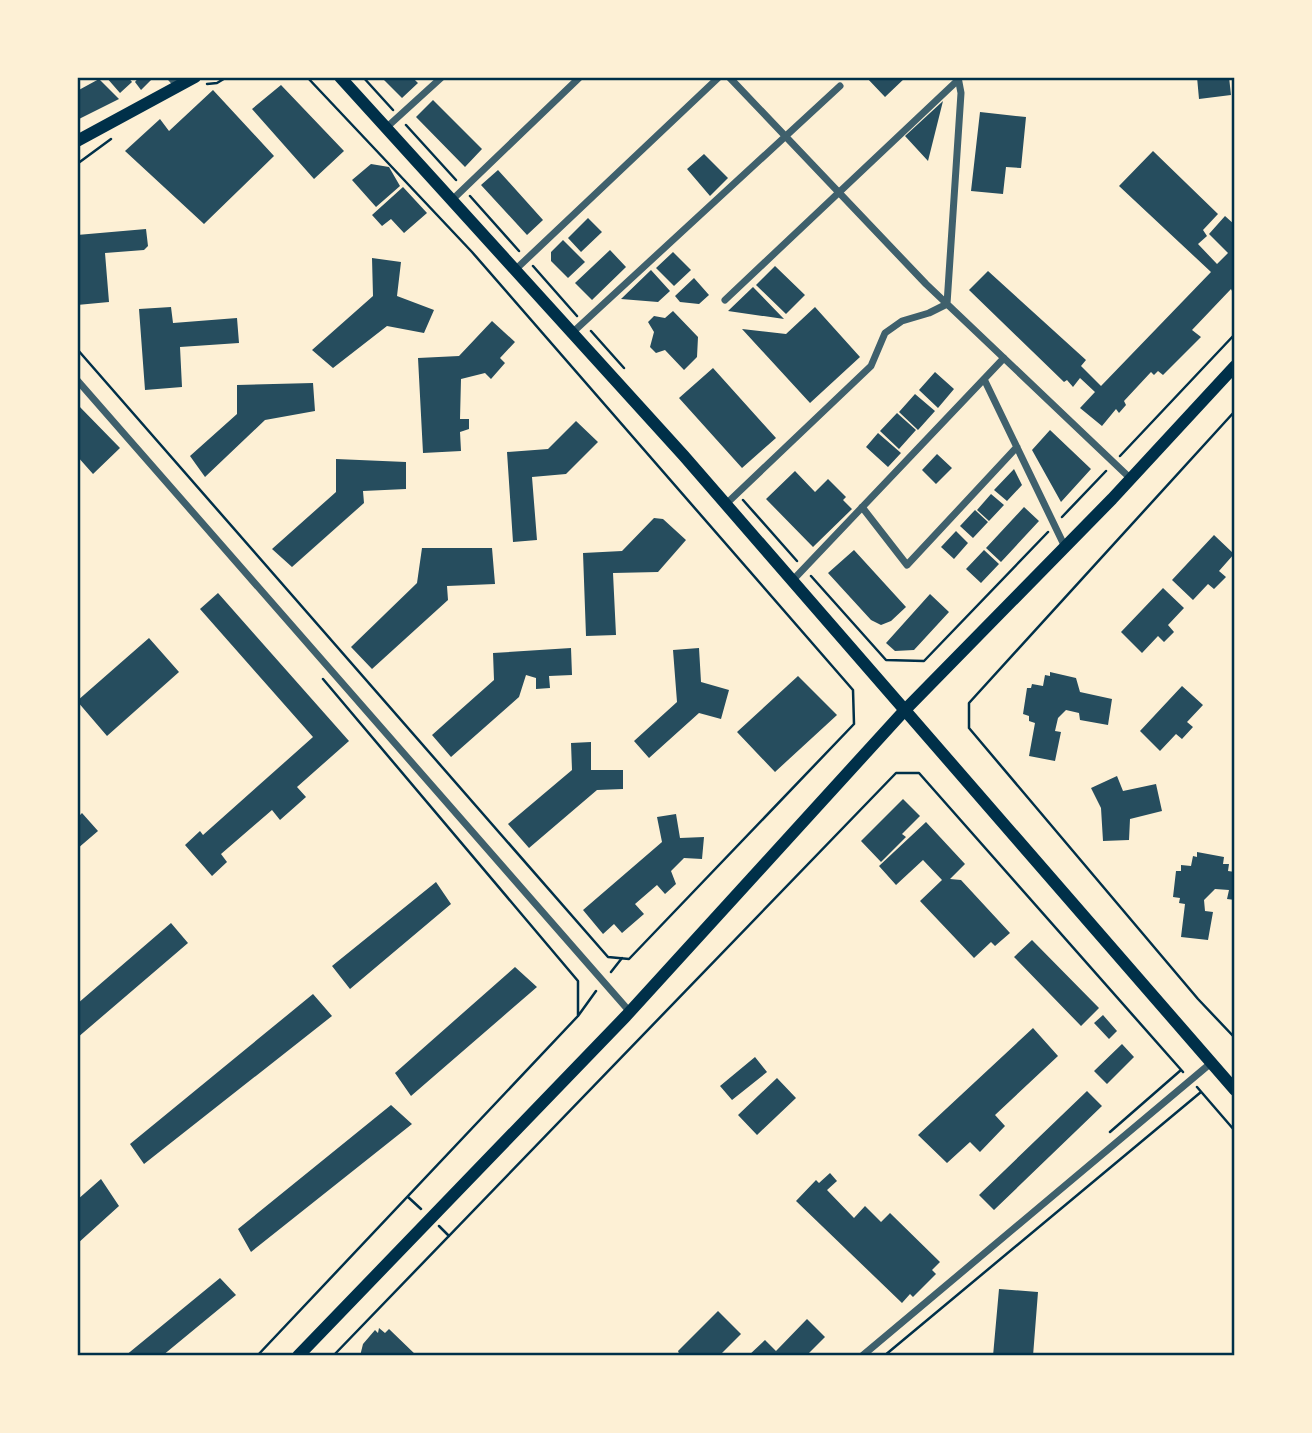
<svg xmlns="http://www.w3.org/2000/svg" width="1312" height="1433" font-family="'Golos Text',sans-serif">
<rect width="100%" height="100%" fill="#fdf0d5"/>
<path fill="#264d5e" d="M106,77H128L132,82L120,93Z
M139,77H154L141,90L135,82Z
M381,77H412L418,83L402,98Z
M866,77H906L885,97Z
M1197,77H1229L1231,95L1199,99Z
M99,79L119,99L77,120V91Z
M281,85L344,151L314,179L252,109Z
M213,90L274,156L204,224L125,151L160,119L169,131Z
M433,100L482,149L465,167L416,117Z
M943,101L928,161L905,136Z
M980,112L1026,117L1021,168L1006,167L1003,194L971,191Z
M1153,151L1218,214L1203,230L1207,236L1198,244L1217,264L1228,253L1209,234L1225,216L1235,225V291L1233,293L1231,289L1192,330L1201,337L1163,375L1158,371L1154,375L1151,372L1124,401L1126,405L1119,413L1116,409L1102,426L1080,408L1095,392L1080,378L1073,387L1067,380L1064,382L969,290L988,271L1086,360L1081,366L1101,386L1211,272L1119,186Z
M704,154L728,178L710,196L687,169Z
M371,164L389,167L400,186L376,207L352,180Z
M498,170L543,220L527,235L481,185Z
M403,187L427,213L404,233L391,219L382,226L372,215Z
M588,218L602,232L581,252L568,238Z
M146,229L148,246L144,250L105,253L109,302L77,305V235Z
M563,240L585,262L568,278L551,261V252Z
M610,250L626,267L592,300L575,283Z
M673,252L691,270L674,286L656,268Z
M372,258L401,262L397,296L434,310L424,333L387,326L333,368L312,350L373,296Z
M775,266L805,295L786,314L756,285Z
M651,270L670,291L658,302L621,299Z
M694,278L709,295L699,304L680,302L675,296Z
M753,287L784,319L728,311Z
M171,307L173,323L237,318L239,343L180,347L182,387L145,390L139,309Z
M815,307L860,357L810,403L742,329L786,334Z
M673,311L698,337L697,357L684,370L665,350L656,353L650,347L654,332L648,322L654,316L665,318Z
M492,321L515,342L500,358L505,363L491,379L485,373L461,379L460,419H469V429L460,432L461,451L423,453L418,358L459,356Z
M713,368L776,438L742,468L679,398Z
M935,372L954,389L938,408L919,390Z
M313,383L315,411L265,420L205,477L190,456L237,414V385Z
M915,394L935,411L918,430L899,412Z
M77,404L120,448L93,474L77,456Z
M897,413L916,430L899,449L880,431Z
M576,421L598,442L566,474L532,477L537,540L513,542L507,452L548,449Z
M1050,430L1091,469L1061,502L1032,450Z
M878,433L901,453L888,467L866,447Z
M937,454L952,468L936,484L922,470Z
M336,459L406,462V489L363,491L364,503L292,567L272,549L336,492Z
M1014,469L1022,485L1007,501L994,490Z
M795,471L815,492L828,479L846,497L843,500L852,509L813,547L766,499Z
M991,494L1004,505L989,521L977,510Z
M1024,507L1039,521L1001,562L986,548Z
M975,510L988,522L973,538L960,526Z
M654,518L663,519L686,540L658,572L613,573L616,635L586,636L583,553L622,551Z
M956,531L968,543L954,559L941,547Z
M1214,535L1234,554L1219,571L1226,577L1214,589L1208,584L1193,600L1172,580Z
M422,548H492L495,584L447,586L448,600L372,669L351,647L417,583Z
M854,550L906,607L891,621L881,625L871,620L828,573Z
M984,550L999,564L981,583L966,569Z
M1163,588L1184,608L1168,625L1174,632L1164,642L1158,636L1142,653L1121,632Z
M218,593L349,741L297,787L306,797L280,820L272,810L221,854L227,862L212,876L185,845L200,831L203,835L313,737L200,609Z
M930,594L949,612L914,650L895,651L886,643Z
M149,638L179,672L107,736L77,701Z
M571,648L572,675L549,676L550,688L536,689V678L526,675L519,697L451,757L432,735L494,680L493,653Z
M699,648L701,682L729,690L721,719L699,713L649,758L634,741L677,702L673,650Z
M1050,672L1076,678L1080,692L1112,699L1108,725L1080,720L1079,713L1066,710L1058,718L1055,731L1061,732L1055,761L1029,756L1035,723L1029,721V716L1023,714L1027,688H1031L1032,684L1043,686L1045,675L1050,676Z
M798,676L837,715L775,772L737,732Z
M1182,686L1203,705L1187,722L1193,727L1182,739L1176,734L1160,751L1140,731Z
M591,742V770H623V789L597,790L529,848L508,824L572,770L571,743Z
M1117,776L1123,791L1156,784L1162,811L1130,819L1129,840L1103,841L1101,808L1091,788Z
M903,799L920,816L902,834L906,837L881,862L861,841Z
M82,813L98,831L77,849V818Z
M676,814L680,838L704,837L702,859L684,858L671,871L676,884L665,894L657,885L635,904L644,914L622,933L614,924L603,934L583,910L662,842L657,817Z
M926,822L965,864L950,879L961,880L1010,933L995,946L991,942L974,958L920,901L942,880L923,860L896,885L879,866Z
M1197,852L1224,857L1223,864H1229L1228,871L1235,872V900L1227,899L1229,890L1215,889L1204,900L1205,911L1213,912L1208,940L1181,937L1185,904L1179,903L1180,898L1173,897L1176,871H1181V865L1191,866L1193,856L1197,857Z
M436,882L451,904L350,989L332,966Z
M171,923L188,943L77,1038V1004Z
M1032,940L1099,1008L1081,1026L1014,957Z
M515,967L537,987L411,1096L395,1073Z
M313,994L332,1016L144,1164L130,1144Z
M1103,1015L1117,1031L1109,1039L1094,1023Z
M1033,1028L1058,1056L995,1115L1005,1126L980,1152L970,1142L947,1163L918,1135Z
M1122,1044L1134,1057L1107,1084L1094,1071Z
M755,1057L767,1072L732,1100L720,1086Z
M777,1078L796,1098L757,1135L738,1115Z
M1087,1091L1102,1106L994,1210L979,1195Z
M391,1105L412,1124L251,1252L238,1229Z
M830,1173L837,1181L827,1190L854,1218L865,1206L881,1222L890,1213L940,1262L932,1270L936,1274L913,1297L910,1294L902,1303L796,1201L816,1180L819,1183Z
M101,1179L119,1206L77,1244V1200Z
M220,1278L236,1295L162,1356H125Z
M999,1289L1038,1292L1033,1356H993Z
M718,1311L741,1334L719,1356H680L678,1351Z
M807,1319L825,1337L806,1356H748L765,1340L776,1351Z
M379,1328L385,1333L389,1329L417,1356H360L363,1344L375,1330L378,1333Z"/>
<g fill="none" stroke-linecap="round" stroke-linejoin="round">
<path stroke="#003049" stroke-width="2.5" d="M363,77L393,110
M207,84L217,83L227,77
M406,125L456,180
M77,164L111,139
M470,196L519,251
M533,266L577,316
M591,331L624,368
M77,349L608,957L629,959L854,724L853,690L472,252L307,77
M1235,411L969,703V728L1198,999L1235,1038
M1120,456L1235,334
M743,500L797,561
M1062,517L1106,471
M811,576L886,660L924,661L1048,532
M323,679L578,981V1016
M611,972L622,958
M1197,1087L1235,1131
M1110,1132L1181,1070
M408,1197L421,1209
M439,1226L449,1236
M257,1356L578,1016L596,991
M333,1356L896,773H919L1183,1072
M884,1356L1201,1092"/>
<path stroke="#3f606c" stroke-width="7" d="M170,77L178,86
M729,77L926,284L1131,479
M387,127L442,77
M452,200L580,77
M515,270L719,77
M725,300L958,80
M572,333L840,86
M984,379L1065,547
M77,380L630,1012
M725,505L871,366L885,333L902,321L929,313L947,304L961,93L958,77
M862,507L907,565L1017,447
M792,581L1004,358
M862,1356L1211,1063"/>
<path stroke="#003049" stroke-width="12" d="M77,141L195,77
M298,1356L626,1016L904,711L1112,499L1235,366"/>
<path stroke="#003049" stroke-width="12" d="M340,77L684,456L1235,1090"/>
</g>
<rect width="1312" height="1433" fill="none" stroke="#fdf0d5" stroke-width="158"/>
<rect x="79" y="79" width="1154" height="1275" fill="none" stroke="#003049" stroke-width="2.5"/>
</svg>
